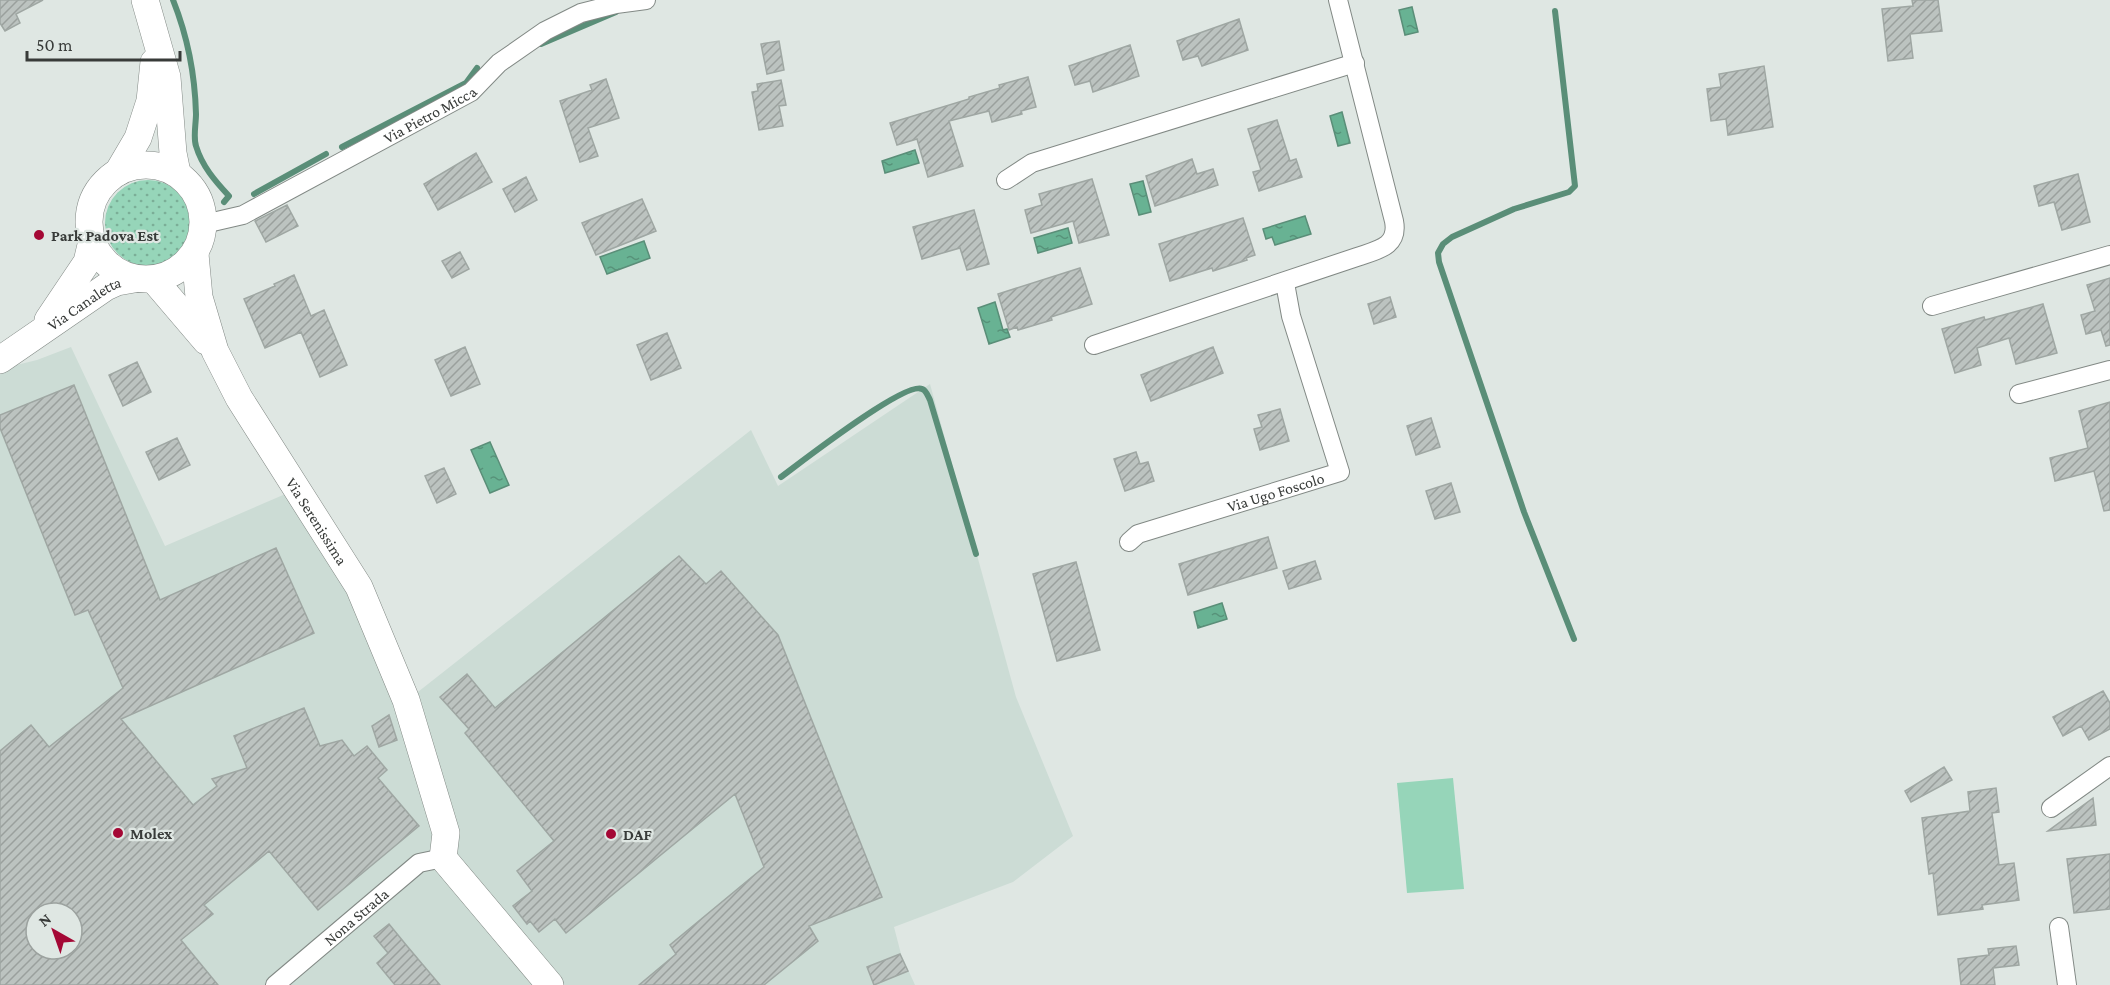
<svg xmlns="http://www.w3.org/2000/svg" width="2110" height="985" font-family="'Crimson Pro',serif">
<defs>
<pattern id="grass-dots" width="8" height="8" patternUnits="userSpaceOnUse" patternTransform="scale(1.5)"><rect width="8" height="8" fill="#96d5b9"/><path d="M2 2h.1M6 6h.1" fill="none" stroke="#7bae97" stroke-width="1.8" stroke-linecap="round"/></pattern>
<pattern id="water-ripples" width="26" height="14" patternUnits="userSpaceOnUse" patternTransform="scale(1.5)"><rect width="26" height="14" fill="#68b293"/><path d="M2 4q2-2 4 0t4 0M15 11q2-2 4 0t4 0" fill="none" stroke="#579279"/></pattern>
<pattern id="building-hatch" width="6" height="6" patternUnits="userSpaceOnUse" patternTransform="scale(1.5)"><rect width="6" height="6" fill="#bcc3c0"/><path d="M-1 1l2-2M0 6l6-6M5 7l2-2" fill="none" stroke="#9aa09d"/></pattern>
</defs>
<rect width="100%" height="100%" fill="#dfe7e3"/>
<path fill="#ccdcd5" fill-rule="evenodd" d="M71,347L165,546L297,489L409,699L751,430L778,486L930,384L1016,697L1073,836L1013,882L894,927L901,954L915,985H0V369L37,360ZM36,913H72V949H36Z"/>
<path fill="url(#grass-dots)" d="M105 223a43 43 0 1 1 86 0a43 43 0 1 1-86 0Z"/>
<path fill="#96d5b9" d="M1453,778L1464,889L1407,893L1397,783Z"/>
<path fill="url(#water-ripples)" stroke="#5a8e78" stroke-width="1.5" d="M1412,7L1418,32L1405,35L1399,10Z
M1342,112L1350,143L1338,146L1330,116Z
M915,150L919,163L885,173L882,161Z
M1143,181L1151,212L1139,215L1130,184Z
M1305,216L1311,234L1275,245L1272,237L1266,239L1263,229Z
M1068,228L1072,243L1038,253L1034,238Z
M644,241L650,258L607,274L600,257Z
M995,302L1003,330L1007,329L1010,337L989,344L978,308Z
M490,442L509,485L490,493L471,450Z
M1222,603L1227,619L1198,628L1194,612Z"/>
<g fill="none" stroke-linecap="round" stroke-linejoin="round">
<path stroke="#5a8e78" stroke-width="6" d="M173,0C187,35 195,76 196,114C196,124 193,137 196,146C202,166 215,181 229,196L224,202
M1555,11L1575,186L1569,192L1514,209L1452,237L1443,244L1438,253L1439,262L1524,512L1574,639
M541,44L616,12
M342,147L466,83L477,68
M254,194L326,154
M781,477C800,463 905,381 922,389C926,390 928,396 930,400L976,554"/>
</g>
<path fill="url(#building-hatch)" stroke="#9fa7a3" stroke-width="1.5" fill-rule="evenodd" d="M0,0H43L16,14L20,23L5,31L0,23Z
M1912,0H1938L1942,31L1910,34L1913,58L1888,61L1882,9L1913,6Z
M1239,19L1248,50L1202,66L1198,56L1183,60L1177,41Z
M779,41L784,70L767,74L761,44Z
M1130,45L1139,76L1093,92L1090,81L1075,85L1069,66Z
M1764,66L1773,127L1728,135L1726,119L1711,121L1707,89L1721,87L1719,74Z
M1028,77L1036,107L1021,111L1022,114L992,122L989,111L949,121L963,166L928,177L917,139L897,145L890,123L969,99V97L1000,88L999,85Z
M606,79L619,118L588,128L598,156L580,162L560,101L592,90L590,85Z
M781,80L786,105L779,106L783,126L759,130L752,92L758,91L757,84Z
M1277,120L1290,161L1296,159L1302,177L1259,191L1253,172L1261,170L1248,129Z
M476,153L492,182L438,210L424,184Z
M1192,159L1197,174L1213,169L1218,185L1155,206L1146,176Z
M2078,174L2090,222L2062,230L2054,202L2039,206L2034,186Z
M526,177L537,200L515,212L503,189Z
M1092,179L1109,235L1079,243L1073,221L1031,233L1025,210L1042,205L1039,194Z
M642,199L656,231L596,255L582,223Z
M287,205L298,226L266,242L255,221Z
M974,210L989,264L967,270L960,248L922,259L913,227Z
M1243,218L1255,255L1246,258L1247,260L1213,271L1212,268L1170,281L1159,244Z
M460,252L469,269L452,278L442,261Z
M1080,268L1092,304L1051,317L1052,320L1018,330L1017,327L1009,330L998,294Z
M294,275L311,316L324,310L347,365L320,377L301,332L265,348L244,299L275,286L274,284Z
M2110,278V345L2106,346L2101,330L2086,334L2081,315L2095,311L2087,285Z
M1390,297L1396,317L1374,324L1368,304Z
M2043,304L2057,353L2016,364L2009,338L1977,348L1981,365L1955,373L1942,329L1984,317L1985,320Z
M667,333L681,368L651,380L637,345Z
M465,347L480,384L451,396L435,360Z
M1213,347L1223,373L1151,401L1141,375Z
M137,362L151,392L123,406L109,375Z
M74,385L160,600L276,548L314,633L121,719L193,805L217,786L212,779L247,768L234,736L304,708L320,746L342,740L354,756L367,746L387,770L378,778L419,826L318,910L269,851L204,905L213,914L181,940L218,985H0V751L31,725L49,747L123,688L88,610L75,615L0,428V415ZM36,913H72V949H36Z
M2110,402V510L2104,511L2094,471L2055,481L2050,458L2088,448L2079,411Z
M1280,409L1289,441L1260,450L1254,429L1262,427L1258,415Z
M1431,418L1440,447L1416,455L1407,426Z
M177,438L190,465L159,480L146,452Z
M1136,452L1140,464L1148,462L1154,481L1125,491L1114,459Z
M444,468L456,494L437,503L425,476Z
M1451,483L1460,512L1435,519L1426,491Z
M1268,537L1277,568L1188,595L1179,564Z
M679,556L706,584L721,571L778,635L882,897L809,926L818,941L764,985H639L676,954L670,945L764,867L735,794L566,933L555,919L539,932L530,921L527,924L513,906L532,891L517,871L554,841L465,733L469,729L440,697L467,674L495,708Z
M1315,561L1321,579L1289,589L1283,571Z
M1076,562L1100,650L1057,661L1033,574Z
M2103,691L2110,703V729L2089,740L2081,726L2063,736L2053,717Z
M389,715L397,740L379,747L372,726Z
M1944,767L1952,780L1911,802L1905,791Z
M1996,788L1999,812L1992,813L1999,865L2014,863L2019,900L1982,905L1983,909L1938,915L1933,873L1929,874L1922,818L1970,811L1968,792Z
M2093,798L2096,825L2048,831Z
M2110,854V909L2074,913L2067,859Z
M389,924L407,946L440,985H395L377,963L388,953L374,936Z
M2016,946L2019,965L1993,968L1995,985H1961L1958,959L1989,955L1988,949Z
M900,954L908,971L874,985L867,967Z"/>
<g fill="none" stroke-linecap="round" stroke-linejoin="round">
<defs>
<g id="street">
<path d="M1006,180L1032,163L1355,63"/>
<path id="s1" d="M204,224L243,215L471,92L499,63L545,31L581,13L616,4L646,0"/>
<path d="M1932,306L2110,255"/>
<path d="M1094,345L1357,257C1377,250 1399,247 1394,221L1338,0"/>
<path d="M2019,394L2110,370"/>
<path id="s2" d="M1129,542L1138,534L1340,472L1291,316L1285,283"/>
<path d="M2051,808L2110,766"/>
<path d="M2059,927L2067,985"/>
<path id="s3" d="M275,985L419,863L443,858"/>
</g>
<g id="secondary">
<path d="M145,0L167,77L173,153L177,173"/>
<circle cx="146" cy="222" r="57"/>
<path d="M118,172L138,138L150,101L154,62"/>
<path id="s4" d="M195,254L199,297L215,351L239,398L359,587L406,700L446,833L443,858L550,985"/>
<path d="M154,280L206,341"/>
<path d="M48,320L87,262L92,241"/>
<path id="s5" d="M0,360L106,287L117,282L134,279"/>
</g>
</defs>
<use href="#street" stroke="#828985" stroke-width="20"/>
<use href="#secondary" stroke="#828985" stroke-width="28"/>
<use href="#street" stroke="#fff" stroke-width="18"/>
<use href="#secondary" stroke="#fff" stroke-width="27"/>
</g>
<g fill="#a40835" stroke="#dfe7e3" stroke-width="2">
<circle cx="39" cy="235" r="6"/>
<circle cx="118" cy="833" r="6"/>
<circle cx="611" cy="834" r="6"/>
</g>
<g text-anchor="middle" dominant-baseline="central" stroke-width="4.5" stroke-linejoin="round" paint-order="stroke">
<g font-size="16" fill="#383b39" stroke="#dfe7e3">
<text stroke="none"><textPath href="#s1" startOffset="252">Via Pietro Micca</textPath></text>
<text stroke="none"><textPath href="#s5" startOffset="102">Via Canaletta</textPath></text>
<text stroke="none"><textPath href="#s2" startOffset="156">Via Ugo Foscolo</textPath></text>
<text stroke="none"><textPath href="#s4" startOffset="298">Via Serenissima</textPath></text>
<text stroke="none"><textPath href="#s3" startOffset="106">Nona Strada</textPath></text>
</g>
<g font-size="16" font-weight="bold" fill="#383b39" stroke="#dfe7e3" text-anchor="start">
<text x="51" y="235">Park Padova Est</text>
<text x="130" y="833">Molex</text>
<text x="623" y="834">DAF</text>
</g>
</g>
<g transform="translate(54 931) rotate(320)"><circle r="28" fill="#dfe7e3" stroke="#9ca29f" stroke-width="1.5"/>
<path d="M0-4.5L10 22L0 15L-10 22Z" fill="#a40835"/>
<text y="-9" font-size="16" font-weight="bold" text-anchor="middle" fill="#383b39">N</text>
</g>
<path d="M27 51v9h153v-9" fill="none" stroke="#383b39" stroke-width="3"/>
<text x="36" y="51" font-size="18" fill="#383b39" stroke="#dfe7e3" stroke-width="4.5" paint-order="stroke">50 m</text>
</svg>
